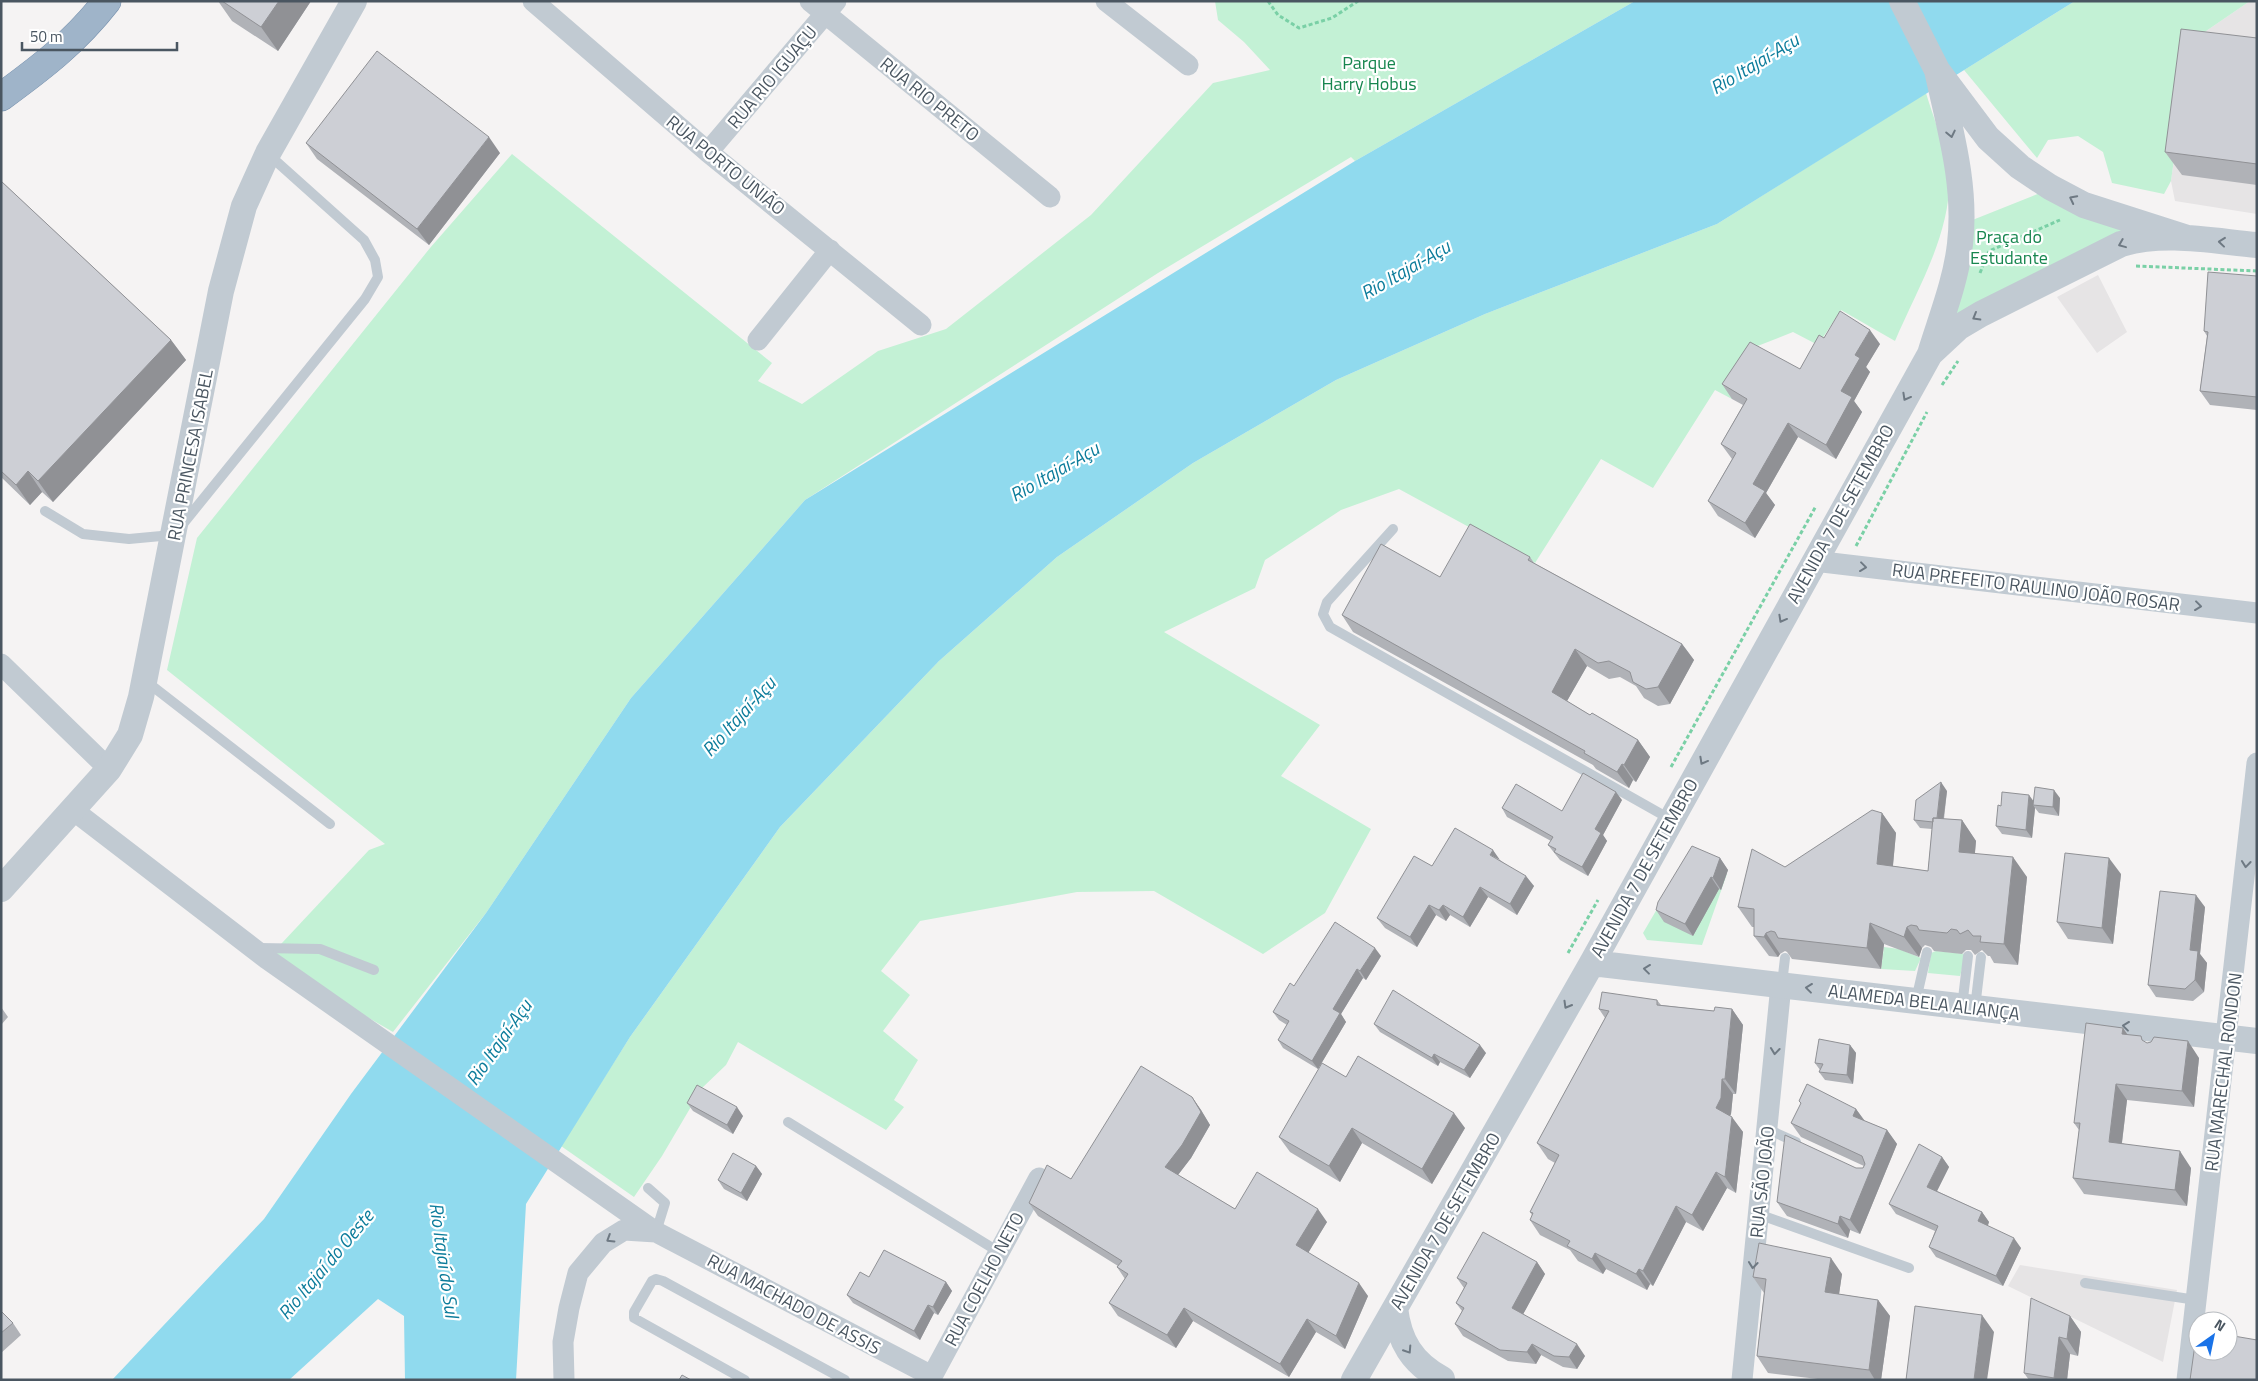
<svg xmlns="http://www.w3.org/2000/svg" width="2258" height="1381" font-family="'Titillium Web',sans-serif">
<rect width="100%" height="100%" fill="#f5f3f3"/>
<path fill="#e6e4e5" d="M2250,1H2257V214L2175,201L2171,181L2190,42Z
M2098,275L2127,332L2097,353L2057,297Z
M2020,1265L2177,1290L2163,1362L2008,1286Z"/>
<path fill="#c3f1d5" d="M1215,1H1635L1355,161L1351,157L1158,273L805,500L631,698L486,913L393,1032L267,959L369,850L385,844L167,670L197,538L430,248L512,154L772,363L758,381L802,404L878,351L946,329L1091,215L1213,83L1270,70L1244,42L1218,20Z
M2075,1H2250L2190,42L2171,181L2164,194L2112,183L2103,152L2078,136L2048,140L2037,158L1964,70Z
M1926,93C1932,114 1947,151 1949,171C1953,231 1918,287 1895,341L1841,310L1818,345L1793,332L1755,347L1732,399L1715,390L1653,488L1601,459L1535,563L1399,489L1341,510L1265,560L1255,588L1164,632L1320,725L1281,776L1371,829L1325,913L1263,954L1154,891L1077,892L920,921L881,971L910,995L883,1031L918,1060L894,1100L904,1107L886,1130L738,1042L726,1065L702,1088L662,1156L634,1197L561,1146L630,1037L780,827L939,661L1057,557L1193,463L1336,380L1485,314L1717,224Z
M2040,193L2151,230L1955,318L1970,221Z
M1727,874L1702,945L1647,940L1643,933L1664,897Z
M1884,947L1899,949L1921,958L1915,971L1881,969Z
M1936,951L1966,954L1960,976L1928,973L1931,953Z"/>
<path fill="#90daee" d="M1635,1H2075L1717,224L1485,314L1336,380L1193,463L1057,557L939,661L780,827L630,1037L526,1204L516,1380H405L404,1316L378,1299L289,1380H112L264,1219L351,1094L486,913L631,698L805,500L1355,161Z"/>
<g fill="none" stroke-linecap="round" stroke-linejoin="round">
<defs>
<path id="trunk" d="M1,97C42,67 75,42 107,1"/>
</defs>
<use href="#trunk" stroke="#7690ad" stroke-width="29"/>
<path stroke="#7ad0a6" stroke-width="3" stroke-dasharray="4 2.5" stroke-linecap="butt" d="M1268,1L1278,15L1299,28L1332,18L1358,1
M2136,266L2257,271
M1980,273L1989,251L2060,220
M1942,385L1958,361
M1856,546L1927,412
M1671,767L1816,506
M1568,953L1598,900"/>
<path stroke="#c1cad2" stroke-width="10" d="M45,511L83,534L129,539L172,535
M182,525L365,299L378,277L375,260L364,240L268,154
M1393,529L1327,602L1323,614L1330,627L1670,819
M147,682L330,824
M259,948L320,949L374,970
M1782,984L1785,958
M1916,1000L1927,952
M1962,1007L1968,956
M1975,1008L1981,957
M788,1122L999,1252
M1767,1129L1796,1142
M648,1188L665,1203L656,1232
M1758,1214L1909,1268
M2085,1283L2196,1300
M745,1380L634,1318V1312L652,1281L656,1279L663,1281L845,1380"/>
<path stroke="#c1cad2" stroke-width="21" d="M533,1L708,152L921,325
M810,1L1050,197
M1106,1L1188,65
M708,152L836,1
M758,340L830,250
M1814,561L2257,613
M1,664L109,769
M73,810L267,959L656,1232L932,1376
M564,1380L563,1342L569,1308L578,1273L603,1243L624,1230L656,1232
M930,1380L1039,1178
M1742,1380L1781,985
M2187,1380L2257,763"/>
<path stroke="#c1cad2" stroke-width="26" d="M1902,1L1937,70L1988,138L2020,167L2050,187L2084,205L2187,238
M1930,354L1959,327L1981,314L2121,244C2165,231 2212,241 2257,245
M1,889L109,769L130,735L141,697L221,291L244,206L268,153L354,1
M1592,963L2257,1041
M1395,1308C1399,1341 1412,1363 1442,1379
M1354,1380L1592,963L1930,354C1941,318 1956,281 1960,244C1967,185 1949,126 1937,70"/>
<use href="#trunk" stroke="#9fb4c9" stroke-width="28"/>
</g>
<path fill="#b0b2b7" d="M218,1H311L278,51L232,21Z
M2257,38V185L2182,175L2165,152Z
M306,143L500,153L429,245L317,159Z
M1,181L171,340L186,360L53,502L42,492L30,505L1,477Z
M2257,276V410L2210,405L2200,391L2207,336L2204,331Z
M1824,338L1880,344L1866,367L1870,372L1854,401L1862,412L1836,459L1798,437L1766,493L1775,505L1755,538L1718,516L1708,501L1732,459L1721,444L1743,405L1732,399L1722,384L1800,369Z
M1530,557L1534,563L1682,644L1694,660L1670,704L1658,706L1644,698L1636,686L1620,677L1609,679L1587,666L1567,701L1590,715L1638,740L1650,757L1636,782L1633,780L1629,788L1596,769L1593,765L1353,632L1342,615L1440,577Z
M1947,791L1944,819L1962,820L1976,841L1975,853L2027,877L2018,965L1994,963L1990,956H1988L1982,950L1975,955L1971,950H1966L1962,954L1934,951L1931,947L1925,945L1922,948L1919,957L1884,944L1881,969L1792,959L1787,952L1785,951L1780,954L1778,957L1769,956L1754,936V927H1752L1738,907L1785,867L1882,813L1896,833L1893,866L1928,871L1932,829L1920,828L1914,820Z
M2060,798L2059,816L2039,813L2035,808L2032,838L2002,834L1996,826L2001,806L2033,801Z
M1622,800L1603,835L1607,841L1588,876L1560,860L1548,845L1551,841L1507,817L1502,808L1562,811Z
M1720,858L1728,870L1721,890L1719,889L1693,936L1664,922L1656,910Z
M1500,860L1534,886L1517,915L1488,897L1470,927L1450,915L1446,921L1436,915L1417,947L1385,928L1377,918L1432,866Z
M2121,874L2113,944L2068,939L2057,922Z
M2205,907L2200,954L2207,963L2204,992L2193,1001L2156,997L2148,985Z
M1381,956L1366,980L1363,978L1341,1014L1346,1022L1318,1069L1283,1048L1278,1040L1287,1025L1279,1020L1273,1012L1294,986Z
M1657,1000L1661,1005L1714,1011L1732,1009L1743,1025L1736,1094H1733L1731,1114L1730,1116L1743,1132L1736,1193L1727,1188L1703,1231L1686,1222L1653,1286L1650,1284L1647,1290L1606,1269L1603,1274L1578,1261L1570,1250L1540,1235L1530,1220L1532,1215L1530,1212L1555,1163L1548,1159L1537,1143L1605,1018L1599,1009Z
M1,1007L8,1017L1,1025Z
M1374,1024L1486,1053L1470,1078L1440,1062L1438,1066L1380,1032Z
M2127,1035L2147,1043L2199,1058L2194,1107L2127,1100L2122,1143L2191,1168L2187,1206L2084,1194L2073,1178L2079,1130L2074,1123Z
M1850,1045L1856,1053L1853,1084L1825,1080L1819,1072L1820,1070L1815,1063Z
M1346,1077L1465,1128L1432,1184L1362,1143L1340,1182L1290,1152L1279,1137Z
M1192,1097L1201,1110L1210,1125L1191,1158L1178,1175L1235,1209L1327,1222L1308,1253L1368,1296L1345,1349L1316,1332L1289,1377L1193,1321L1176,1348L1118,1316L1109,1303L1125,1279L1117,1267L1118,1266L1038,1216L1029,1203L1071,1179Z
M1799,1101L1856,1109L1865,1121L1887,1130L1897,1144L1860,1234L1850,1230L1848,1238L1787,1216L1777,1202L1856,1168H1863L1864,1166L1801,1137L1791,1123L1801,1104Z
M687,1103L743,1116L733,1134L693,1111Z
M1942,1157L1949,1167L1937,1191L1982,1212L1989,1222L1988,1226L2021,1248L2003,1286L1936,1257L1929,1247L1935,1231L1896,1214L1889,1204Z
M756,1166L762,1174L747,1201L724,1189L718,1180Z
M1537,1262L1545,1274L1523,1314L1585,1356L1577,1369L1563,1367L1541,1355L1536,1364L1508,1361L1463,1336L1455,1324L1462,1311L1456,1303L1464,1288L1457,1278Z
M1842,1274L1839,1294L1878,1300L1890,1316L1881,1380H1826L1768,1373L1757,1356L1764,1293L1753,1277Z
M869,1277L946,1282L952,1291L938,1315L934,1313L920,1340L853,1303L847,1295Z
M1,1311L13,1323L21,1335L1,1353Z
M2070,1316L2081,1332L2078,1356L2070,1354L2067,1380H2029L2024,1373Z"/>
<path fill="#909195" d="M279,1H311L278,51L261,27Z
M489,137L500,153L429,245L417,229Z
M1870,330L1880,344L1866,367L1870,372L1854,401L1862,412L1836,459L1826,445L1841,391L1855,355Z
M171,340L186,360L53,502L38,481Z
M1788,423L1798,437L1766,493L1775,505L1755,538L1745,523L1753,484Z
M28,471L42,492L30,505L16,485Z
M1682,644L1694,660L1670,704L1658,687Z
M1575,649L1587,666L1563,708L1552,692Z
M1638,740L1650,757L1636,782L1624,765Z
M1622,764L1633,780L1629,788L1617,772Z
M1941,782L1947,791L1942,830L1937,822Z
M2054,790L2060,798L2059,816L2053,807Z
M1616,792L1622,800L1603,835L1607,841L1588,876L1582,867L1595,829Z
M2029,795L2035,803L2033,805L2035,808L2032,838L2026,830Z
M1882,813L1896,833L1891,885L1877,864Z
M1962,820L1976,841L1973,872L1959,852Z
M1493,850L1500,860L1490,855Z
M2013,857L2027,877L2018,965L2004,944Z
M1720,858L1728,870L1721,890L1713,878Z
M2109,858L2121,874L2113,944L2102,928Z
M1526,876L1534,886L1517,915L1510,904Z
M1711,877L1719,889L1693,936L1685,924Z
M1480,887L1488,897L1470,927L1463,917Z
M2196,895L2205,907L2200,954L2207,963L2204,992L2195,980L2190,950Z
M1429,905L1436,915L1417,947L1410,937Z
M1443,905L1450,915L1446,921L1439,910Z
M1870,923L1884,944L1881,969L1867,948Z
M1907,927L1922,948L1919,957L1904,937Z
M1766,933L1780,954L1778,957L1764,937Z
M1375,948L1381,956L1366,980L1360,971Z
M1357,969L1363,978L1341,1014L1346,1022L1318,1069L1312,1061L1333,1009Z
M1732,1009L1743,1025L1736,1094L1725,1079Z
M2123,1028L2134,1044L2122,1034Z
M2188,1041L2199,1058L2194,1107L2182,1091Z
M1480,1045L1486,1053L1470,1078L1464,1070Z
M1850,1045L1856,1053L1853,1084L1847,1075Z
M1434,1054L1440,1062L1438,1066L1432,1058Z
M1722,1079L1733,1094L1731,1114L1726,1123L1716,1108Z
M2116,1084L2127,1100L2120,1158L2109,1142Z
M1192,1097L1201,1110L1210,1125L1191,1158L1174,1180L1165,1167Z
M737,1107L743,1116L733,1134L727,1125Z
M1856,1109L1866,1123L1853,1116Z
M1454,1113L1465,1128L1432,1184L1422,1169Z
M1732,1117L1743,1132L1736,1193L1725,1177Z
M1352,1128L1362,1143L1340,1182L1329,1166Z
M1887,1130L1897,1144L1860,1234L1850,1220Z
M2180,1151L2191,1168L2187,1206L2175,1190Z
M1942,1157L1949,1167L1934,1197L1927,1187Z
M756,1166L762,1174L747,1201L741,1193Z
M1716,1172L1727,1188L1703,1231L1692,1215Z
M1676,1206L1686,1222L1653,1286L1643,1271Z
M1318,1209L1327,1222L1305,1258L1296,1245Z
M1982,1212L1989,1222L1985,1231L1978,1221Z
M1840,1216L1850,1230L1848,1238L1838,1224Z
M2014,1238L2021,1248L2003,1286L1996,1276Z
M1595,1253L1606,1269L1603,1274L1592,1259Z
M1831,1258L1842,1274L1837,1308L1825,1292Z
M1537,1262L1545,1274L1520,1320L1512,1308Z
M1639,1269L1650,1284L1647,1290L1636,1274Z
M946,1282L952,1291L938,1315L933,1307Z
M1359,1283L1368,1296L1345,1349L1336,1336Z
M1878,1300L1890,1316L1881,1380H1875L1869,1370Z
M928,1305L934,1313L920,1340L914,1331Z
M1184,1308L1193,1321L1176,1348L1167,1335Z
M1982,1315L1994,1332L1987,1380H1974Z
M2070,1316L2081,1332L2078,1356L2067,1339Z
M1307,1319L1316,1332L1289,1377L1280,1364Z
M2059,1337L2070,1354L2067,1380H2055L2054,1378Z
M1532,1344L1541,1355L1536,1364L1527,1352Z
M1577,1344L1585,1356L1577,1369L1569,1357Z"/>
<path fill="#cdcfd5" stroke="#909195" d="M222,1H279L261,27Z
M2181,29L2257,38V164L2165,152Z
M377,51L489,137L417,229L306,143Z
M1,181L171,340L38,481L28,471L16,485L1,471Z
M2208,272L2257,276V397L2200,391L2208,332L2204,331Z
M1840,311L1870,330L1855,355L1860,358L1841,391L1852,397L1826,445L1788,423L1753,484L1765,491L1745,523L1708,501L1736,453L1721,444L1747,399L1722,384L1750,342L1800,369L1819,335L1824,338Z
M1470,524L1530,557L1528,560L1682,644L1658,687L1646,689L1633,682L1630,672L1609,661L1598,663L1575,649L1552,692L1590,715L1592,713L1638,740L1624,765L1622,764L1617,772L1584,753L1585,751L1342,615L1381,544L1440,577Z
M1583,773L1616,792L1595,829L1601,833L1582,867L1554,852L1556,849L1548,845L1553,837L1502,808L1516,784L1562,811Z
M1941,782L1937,818H1933V822L1914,820L1916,800Z
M2035,787L2054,790L2053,807L2033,805Z
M2002,792L2029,795L2026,830L1996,826L1998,805L2001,806Z
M1872,810L1882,813L1877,864L1928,871L1933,818L1962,820L1959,852L2013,857L2004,944L1980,942L1981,936H1973L1968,930L1960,934L1957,930L1951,929L1947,933L1919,930L1917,926L1911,925L1907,927L1904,937L1870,923L1867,948L1778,938L1775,932L1771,931L1766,933L1764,937L1754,936V909L1738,907L1752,849L1785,867Z
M1455,828L1493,850L1490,855L1526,876L1510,904L1480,887L1463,917L1443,905L1439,910L1429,905L1410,937L1377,918L1414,856L1432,866Z
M1692,846L1720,858L1713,878L1711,877L1685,924L1656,910L1658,902Z
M2065,853L2109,858L2102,928L2057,922Z
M2160,891L2196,895L2190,950L2198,951L2195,980L2185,989L2148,985Z
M1335,922L1375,948L1360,971L1357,969L1333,1009L1340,1013L1312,1061L1278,1040L1289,1021L1273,1012L1290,983L1294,986Z
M1393,990L1480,1045L1464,1070L1434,1054L1432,1058L1374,1024Z
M1602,992L1657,1000V1005L1714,1011L1715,1007L1732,1009L1725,1079H1722L1721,1098L1716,1108L1732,1117L1725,1177L1716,1172L1692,1215L1676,1206L1643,1271L1639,1269L1636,1274L1595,1253L1592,1259L1567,1246L1570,1241L1530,1220L1533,1213L1530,1212L1559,1155L1537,1143L1609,1011L1599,1009Z
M2086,1023L2123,1028L2122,1034L2141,1036L2142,1040L2147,1043L2151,1042L2154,1037L2188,1041L2182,1091L2116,1084L2109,1142L2180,1151L2175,1190L2073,1178L2080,1123H2074Z
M1819,1039L1850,1045L1847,1075L1819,1072L1823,1064L1815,1063Z
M1358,1056L1454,1113L1422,1169L1352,1128L1329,1166L1279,1137L1322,1063L1346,1077Z
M1141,1066L1192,1097L1201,1112L1182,1145L1165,1167L1235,1209L1257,1172L1318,1209L1296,1245L1359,1283L1336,1336L1307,1319L1280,1364L1184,1308L1167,1335L1109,1303L1128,1274L1117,1267L1122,1261L1029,1203L1047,1165L1071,1179Z
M1807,1084L1856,1109L1853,1116L1887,1130L1850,1220L1840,1216L1838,1224L1777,1202L1785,1135L1856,1168H1863L1865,1164L1862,1156L1791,1123L1801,1103L1799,1101Z
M697,1085L737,1107L727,1125L687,1103Z
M1919,1144L1942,1157L1927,1187L1982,1212L1978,1221L2014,1238L1996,1276L1929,1247L1938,1226L1889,1204Z
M733,1153L756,1166L741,1193L718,1180Z
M1483,1232L1537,1262L1512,1308L1577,1344L1569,1357L1554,1356L1532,1344L1527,1352L1500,1350L1455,1324L1464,1308L1456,1303L1467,1283L1457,1278Z
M1759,1243L1831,1258L1825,1292L1878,1300L1869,1370L1757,1356L1766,1279L1753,1277Z
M884,1250L946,1282L933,1307L928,1305L914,1331L847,1295L860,1272L869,1277Z
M2031,1298L2070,1316L2067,1339L2059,1337L2054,1378L2024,1373Z
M1915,1306L1982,1315L1974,1380H1906Z
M1,1311L13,1323L1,1333Z
M2197,1330L2198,1331V1351H2228V1335L2257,1340V1380H2190Z
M682,1375L691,1380H679Z"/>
<defs><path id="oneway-chevron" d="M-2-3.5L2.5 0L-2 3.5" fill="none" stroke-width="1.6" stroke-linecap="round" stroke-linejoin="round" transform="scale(1.25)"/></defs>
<g stroke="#6e7983">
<use href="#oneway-chevron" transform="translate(1951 134) rotate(78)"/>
<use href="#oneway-chevron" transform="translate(2073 199) rotate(-153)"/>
<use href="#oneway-chevron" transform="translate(2222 242) rotate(-174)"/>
<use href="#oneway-chevron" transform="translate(2122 244) rotate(158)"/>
<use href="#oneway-chevron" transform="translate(1976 317) rotate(150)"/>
<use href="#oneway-chevron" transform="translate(1906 397) rotate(119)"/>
<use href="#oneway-chevron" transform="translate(1863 567) rotate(7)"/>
<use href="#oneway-chevron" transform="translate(2198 606) rotate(7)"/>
<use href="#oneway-chevron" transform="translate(1782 619) rotate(119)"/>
<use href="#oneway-chevron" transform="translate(1703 761) rotate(119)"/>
<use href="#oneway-chevron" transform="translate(2246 864) rotate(96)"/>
<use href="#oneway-chevron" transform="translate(1647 969) rotate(-173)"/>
<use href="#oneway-chevron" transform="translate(1809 988) rotate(-173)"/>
<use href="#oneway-chevron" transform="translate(1567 1005) rotate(120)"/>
<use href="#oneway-chevron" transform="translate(2126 1026) rotate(-173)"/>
<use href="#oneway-chevron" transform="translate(1775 1051) rotate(96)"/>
<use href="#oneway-chevron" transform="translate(610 1239) rotate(148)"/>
<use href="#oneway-chevron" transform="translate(1753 1265) rotate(96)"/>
<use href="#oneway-chevron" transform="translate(1408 1350) rotate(57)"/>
</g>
<g text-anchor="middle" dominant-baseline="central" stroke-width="4.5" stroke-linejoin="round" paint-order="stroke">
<g font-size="18" fill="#17864f" stroke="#fff">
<text x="1369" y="62">Parque<tspan x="1369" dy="21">Harry Hobus</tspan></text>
<text x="2009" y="236">Praça do<tspan x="2009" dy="21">Estudante</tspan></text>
</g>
<g font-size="18" fill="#4a5661" stroke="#fff">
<text transform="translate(772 77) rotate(-50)">RUA RIO IGUAÇU</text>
<text transform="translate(930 99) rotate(39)">RUA RIO PRETO</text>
<text transform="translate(726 165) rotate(39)">RUA PORTO UNIÃO</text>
<text transform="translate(190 455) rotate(-79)">RUA PRINCESA ISABEL</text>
<text transform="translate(1840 514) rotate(-61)">AVENIDA 7 DE SETEMBRO</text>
<text transform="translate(2036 587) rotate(7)">RUA PREFEITO RAULINO JOÃO ROSAR</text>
<text transform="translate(1644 868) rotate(-61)">AVENIDA 7 DE SETEMBRO</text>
<text transform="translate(1924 1002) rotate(7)">ALAMEDA BELA ALIANÇA</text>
<text transform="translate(2223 1072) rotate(-83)">RUA MARECHAL RONDON</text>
<text transform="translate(1762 1182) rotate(-84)">RUA SÃO JOÃO</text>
<text transform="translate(1445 1221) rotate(-60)">AVENIDA 7 DE SETEMBRO</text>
<text transform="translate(984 1279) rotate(-62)">RUA COELHO NETO</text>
<text transform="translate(794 1304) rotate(28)">RUA MACHADO DE ASSIS</text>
</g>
<g font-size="19" font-style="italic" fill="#0c7c9b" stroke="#fff">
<text transform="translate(1754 63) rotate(-31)">Rio Itajaí-Açu</text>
<text transform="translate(1405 269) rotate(-30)">Rio Itajaí-Açu</text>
<text transform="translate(1054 471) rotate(-30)">Rio Itajaí-Açu</text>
<text transform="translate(738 716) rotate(-48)">Rio Itajaí-Açu</text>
<text transform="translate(498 1042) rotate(-55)">Rio Itajaí-Açu</text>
<text transform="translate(445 1260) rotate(82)">Rio Itajaí do Sul</text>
<text transform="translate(325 1264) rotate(-50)">Rio Itajaí do Oeste</text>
</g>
</g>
<rect width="2258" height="1381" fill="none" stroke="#4a5661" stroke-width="5"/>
<g transform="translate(2213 1336) rotate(33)"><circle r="24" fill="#ffffff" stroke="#b7bbc0"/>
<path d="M0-4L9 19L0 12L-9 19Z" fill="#1a73e8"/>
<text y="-8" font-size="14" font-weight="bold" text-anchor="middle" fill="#4a5661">N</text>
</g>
<path d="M22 42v8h155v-8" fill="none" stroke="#4a5661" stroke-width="2.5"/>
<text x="30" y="42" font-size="15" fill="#4a5661" stroke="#ffffff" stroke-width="4" paint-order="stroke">50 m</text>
</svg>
